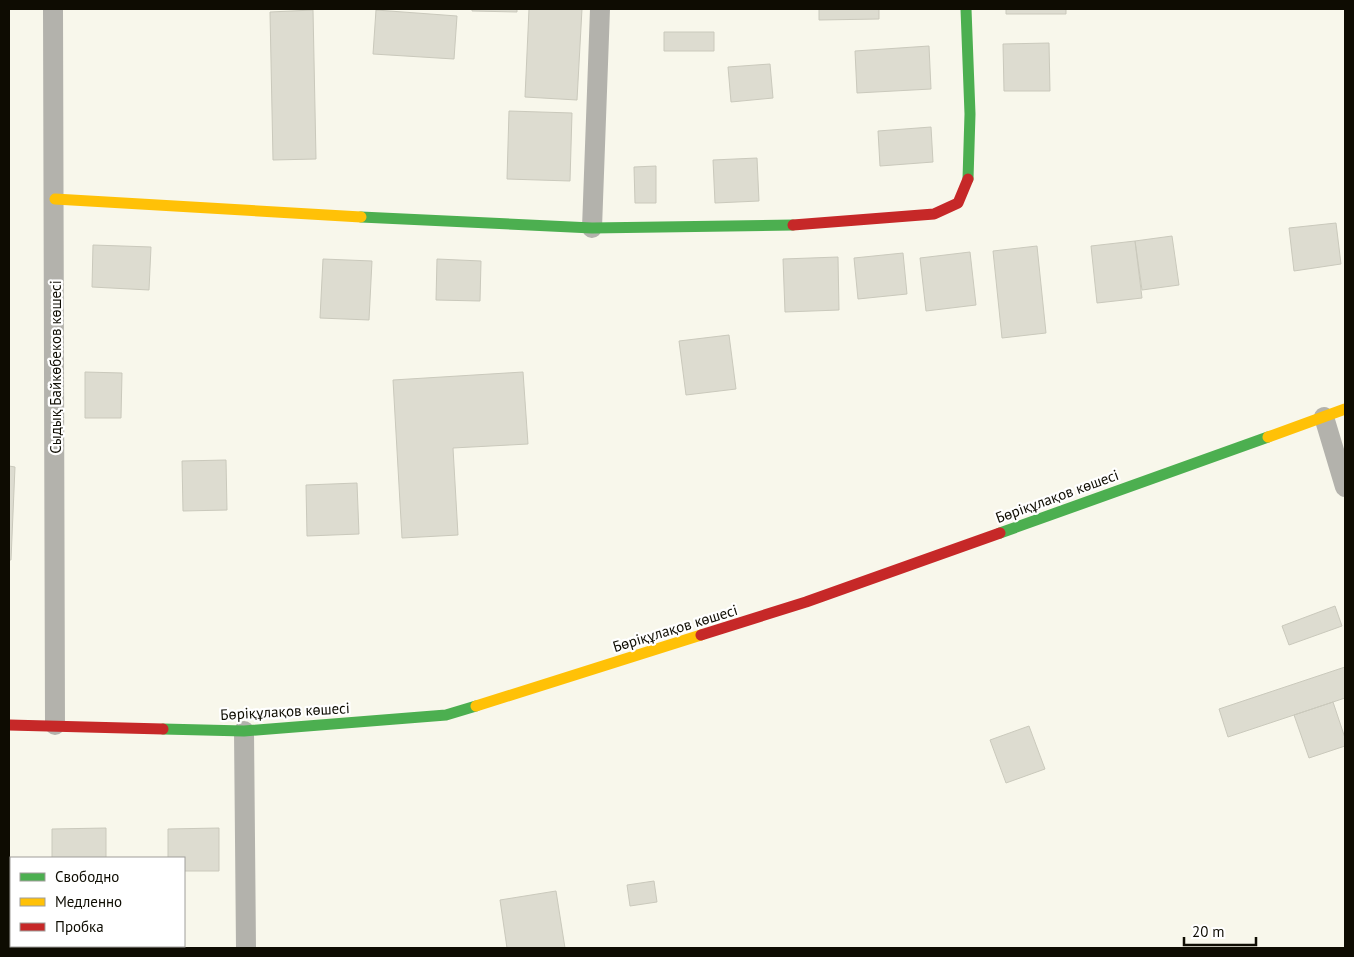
<svg xmlns="http://www.w3.org/2000/svg" width="1354" height="957" font-family="'PT Sans',sans-serif">
<rect width="100%" height="100%" fill="#f8f7eb"/>
<path fill="#dddcd0" stroke="#cac9bc" d="M472,9H517V12L472,11Z
M529,9H582L577,100L525,97Z
M819,9H879V19L819,20Z
M1006,9H1066V14H1006Z
M313,10L316,159L273,160L270,12Z
M376,10L457,16L454,59L373,54Z
M664,32H714V51H664Z
M1049,43L1050,91H1004L1003,44Z
M929,46L931,89L857,93L855,51Z
M770,64L773,98L731,102L728,67Z
M509,111L572,113L570,181L507,179Z
M931,127L933,162L880,166L878,131Z
M757,158L759,201L715,203L713,160Z
M656,166V203H635L634,167Z
M1336,223L1341,264L1294,271L1289,228Z
M1172,236L1179,285L1142,290L1135,241Z
M1135,241L1142,298L1097,303L1091,246Z
M93,245L151,247L149,290L92,287Z
M1037,246L1046,333L1002,338L993,251Z
M970,252L976,305L926,311L920,258Z
M903,253L907,294L858,299L854,258Z
M838,257L839,310L785,312L783,259Z
M323,259L372,261L369,320L320,318Z
M437,259L481,261L480,301L436,300Z
M729,335L736,389L686,395L679,341Z
M85,372L122,373L121,418H85Z
M523,372L528,444L453,448L458,535L402,538L393,380Z
M226,460L227,510L183,511L182,461Z
M9,466L15,467L11,560H9Z
M357,483L359,534L307,536L306,485Z
M1335,606L1342,626L1289,645L1282,626Z
M1345,667V698L1228,737L1219,709Z
M1333,702L1345,738V746L1309,758L1294,715Z
M1029,726L1045,769L1006,783L990,740Z
M106,828V858H52V829Z
M219,828V871H184V858H168V829Z
M654,881L657,902L630,906L627,885Z
M556,891L565,948H507L500,900Z"/>
<g fill="none" stroke-linecap="round" stroke-linejoin="round">
<path stroke="#b3b2ac" stroke-width="20" d="M53,9L55,725
M592,228L600,9
M1324,417L1345,487
M244,731L246,948"/>
<path stroke="#4caf50" stroke-width="11" d="M966,9L970,114L968,179
M361,217L592,228L793,225
M1000,533L1268,437
M163,729L244,731L446,715L476,706"/>
<path stroke="#ffc107" stroke-width="11" d="M55,199L361,217
M1268,437L1345,409
M476,706L701,635"/>
<path stroke="#c62828" stroke-width="11" d="M793,225L934,214L958,203L968,179
M701,635L806,602L1000,533
M9,725L163,729"/>
</g>
<g text-anchor="middle" dominant-baseline="central" stroke-width="4.5" stroke-linejoin="round" paint-order="stroke">
<g font-size="15" fill="#0e0c02" stroke="#fff">
<text transform="translate(55 367) rotate(-90)">Сыдық Байкөбеков көшесі</text>
<text transform="translate(1057 496) rotate(-20)">Бөріқұлақов көшесі</text>
<text transform="translate(675 628) rotate(-17)">Бөріқұлақов көшесі</text>
<text transform="translate(285 711) rotate(-3)">Бөріқұлақов көшесі</text>
</g>
</g>
<rect width="1354" height="957" fill="none" stroke="#0e0c02" stroke-width="20"/>
<rect x="10" y="857" width="175" height="90" fill="#ffffff" stroke="#9f9e9a"/>
<rect x="20" y="873" width="25" height="8" fill="#4caf50" stroke="#9f9e9a"/>
<text x="55" y="882" font-size="15" fill="#0e0c02">Свободно</text>
<rect x="20" y="898" width="25" height="8" fill="#ffc107" stroke="#9f9e9a"/>
<text x="55" y="907" font-size="15" fill="#0e0c02">Медленно</text>
<rect x="20" y="923" width="25" height="8" fill="#c62828" stroke="#9f9e9a"/>
<text x="55" y="932" font-size="15" fill="#0e0c02">Пробка</text>
<path d="M1184 937v8h72v-8" fill="none" stroke="#0e0c02" stroke-width="2.5"/>
<text x="1192" y="937" font-size="15" fill="#0e0c02" stroke="#ffffff" stroke-width="4" paint-order="stroke">20 m</text>
</svg>
